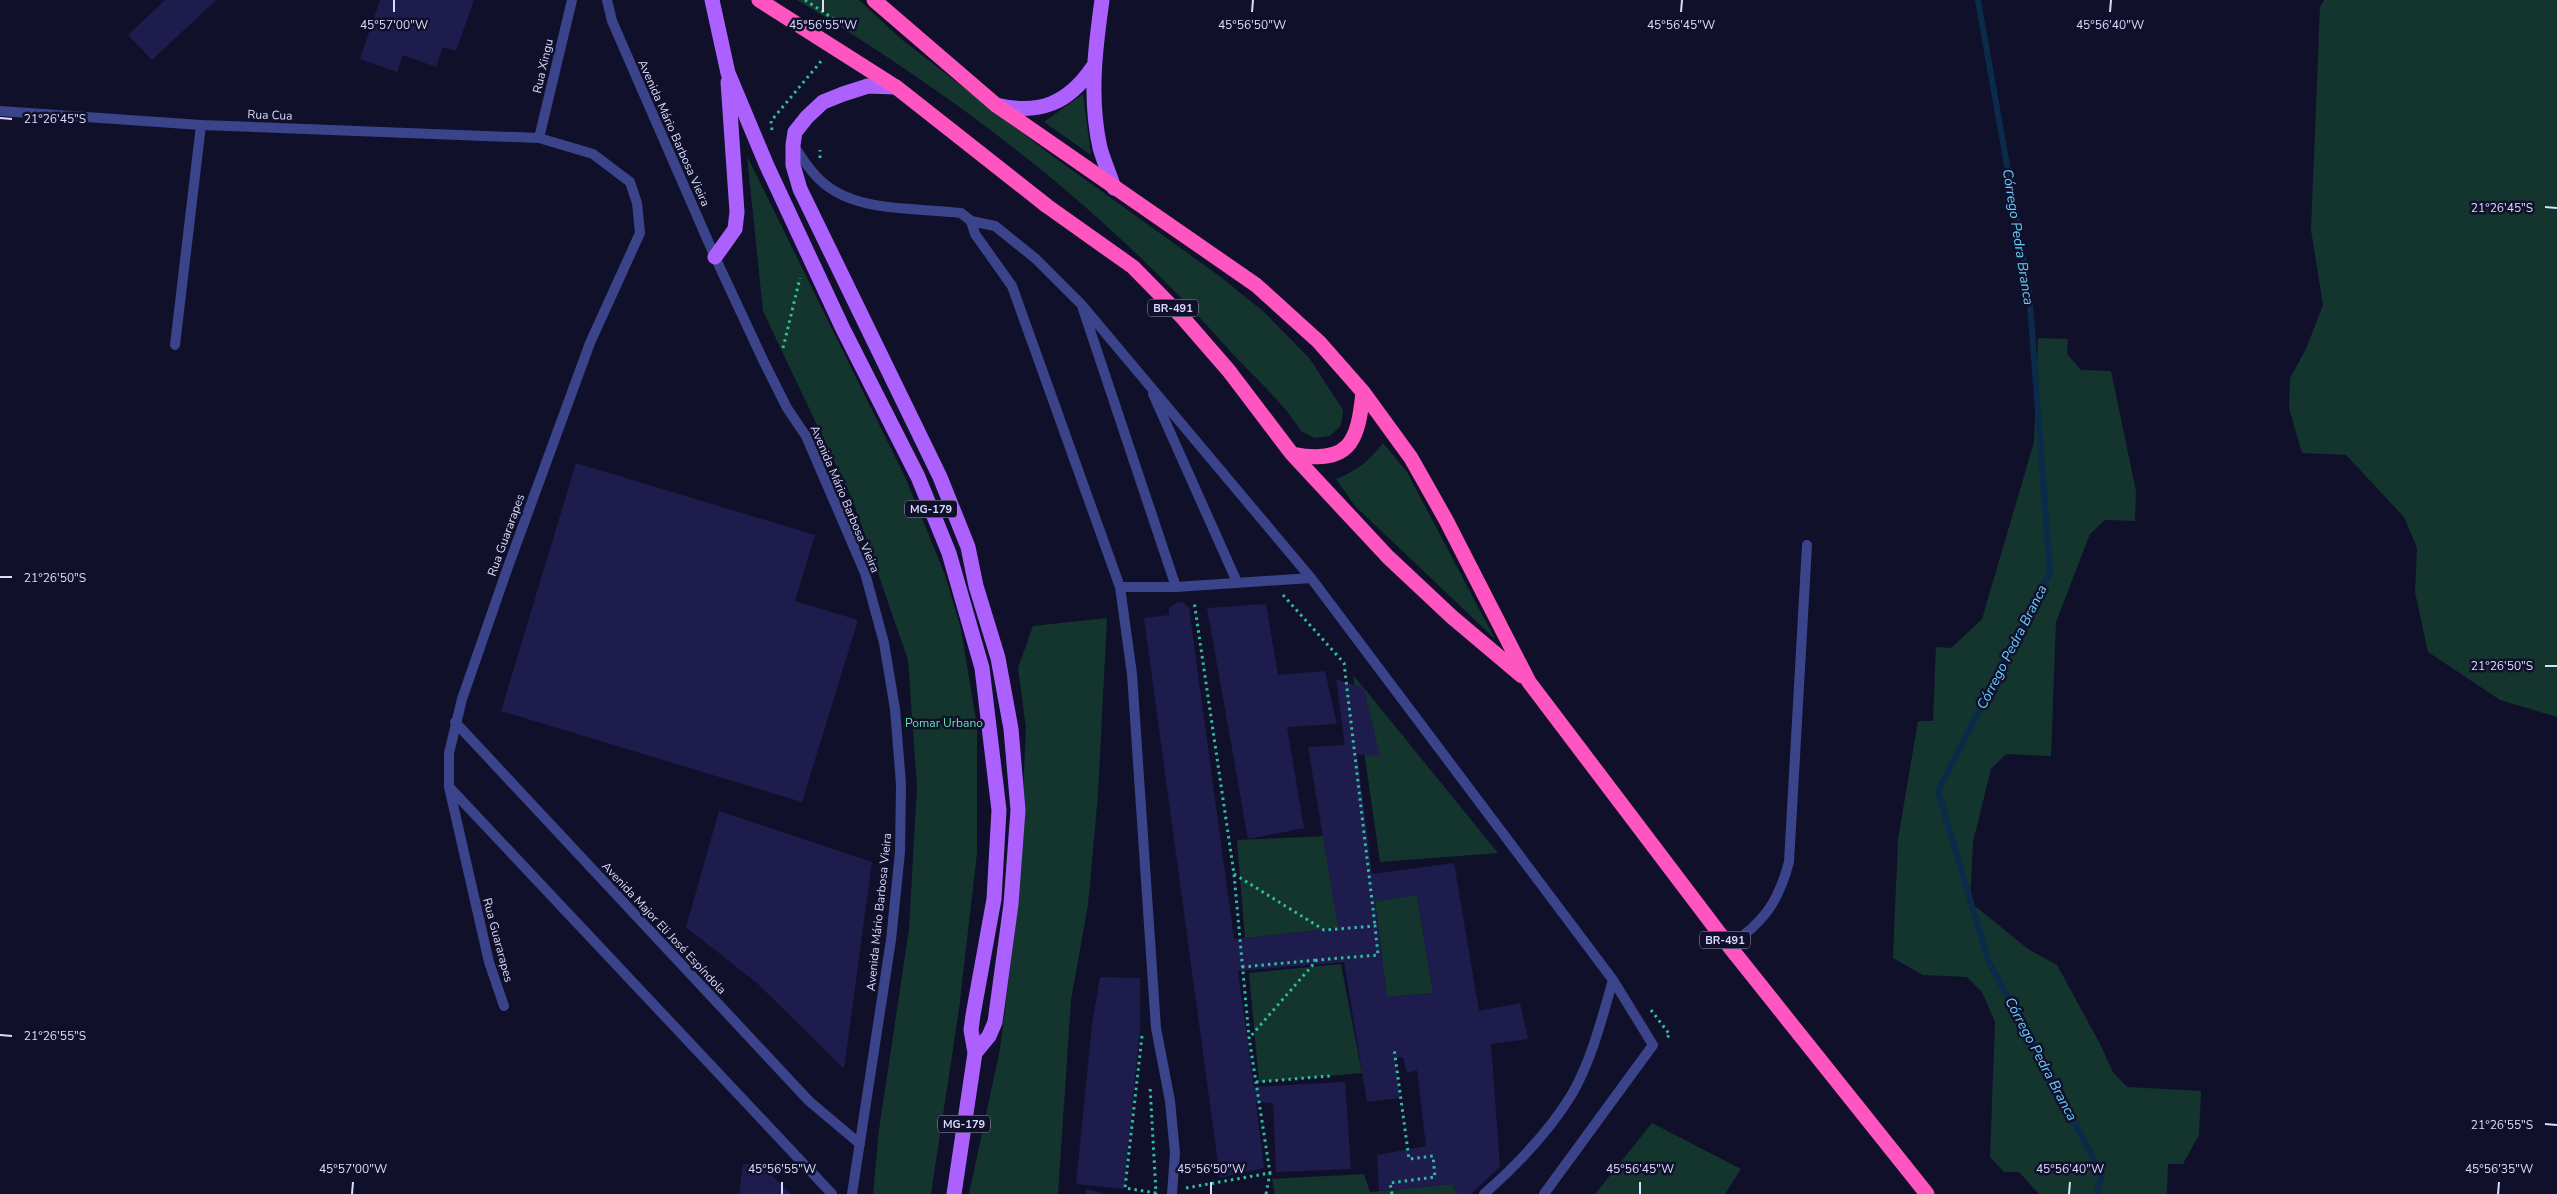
<svg xmlns="http://www.w3.org/2000/svg" width="2557" height="1194" font-family="'Nunito Sans',sans-serif">
<rect width="100%" height="100%" fill="#11102a"/>
<path fill="#13352e" d="M797,0H859L901,39L1047,152L1218,275L1264,312L1310,359L1343,410L1341,425L1330,436L1315,438L1301,431C1283,402 1254,377 1231,352C1104,208 961,99 797,0Z
M2324,0H2557V717L2500,700L2428,652L2415,592L2417,548L2404,517L2346,455L2302,453L2289,408L2290,378L2306,349L2323,305L2311,230L2320,7Z
M1083,94L1091,155L1044,122Z
M747,156L906,479L945,575L961,629L977,726V853L959,1009L931,1194H873L879,1130L909,929L917,787L908,660L853,501L763,311Z
M2038,338L2068,339L2067,354L2081,370L2111,371L2136,491L2135,521L2105,520L2090,534L2056,622L2051,756L2006,754L1991,769L1973,842L1970,902L2028,949L2057,965L2099,1042L2113,1072L2127,1087L2201,1091L2199,1135L2183,1164H2168L2167,1194H2039L2019,1172H2004L1990,1157L1995,1022L1982,992L1967,977L1923,975L1893,958L1898,839L1918,721H1933L1936,647L1951,648L1982,619L2034,442Z
M1383,443L1407,472L1495,639L1355,506L1336,479C1357,471 1369,461 1383,443Z
M1107,618L1098,795L1088,905L1071,1000L1058,1194H969L1000,1049L1018,905L1026,728L1018,668L1033,626Z
M1353,675L1364,688L1498,853L1380,862Z
M1329,836L1339,928L1245,938L1237,840Z
M1417,895L1433,993L1387,997L1375,901Z
M1341,964L1362,1073L1259,1082L1249,973Z
M1652,1123L1741,1169L1725,1194H1595Z
M1364,1174L1370,1192L1453,1184L1456,1194H1275L1272,1179Z"/>
<g fill="none" stroke-linecap="round" stroke-linejoin="round">
<path stroke="#0a2b4a" stroke-width="6" d="M1978,0L2029,291L2050,572L1938,791L1988,960L2102,1174L2097,1194"/>
</g>
<path fill="#1e1c4c" fill-rule="evenodd" d="M165,0H216L152,60L128,35Z
M380,0H474L456,51L443,47L436,67L403,55L397,72L360,59Z
M576,463L815,535L795,601L858,620L802,802L501,711Z
M1177,602L1184,603L1189,608L1234,939L1338,928L1308,747L1345,745L1336,679L1364,688L1380,756L1357,754L1372,874L1454,863L1479,1011L1520,1003L1528,1039L1491,1044L1500,1167L1471,1194H1456L1453,1184L1379,1191L1377,1155L1426,1146L1417,1070L1407,1073L1403,1057L1395,1058L1400,1098L1367,1102L1344,962L1238,971L1254,1087L1345,1082L1351,1169L1276,1172L1273,1103L1256,1102L1264,1168L1220,1178L1144,618L1169,615V608ZM1417,895L1433,993L1387,997L1375,901Z
M1266,604L1278,675L1325,671L1337,724L1287,727L1304,828L1248,839L1207,608Z
M719,811L872,862L844,1069L758,984L686,927Z
M1100,977L1140,978V1029L1124,1189L1076,1184L1092,1025Z
M743,1164H760L791,1194H739Z
M1086,1189L1102,1193V1194H1086Z"/>
<g fill="none" stroke-linecap="round" stroke-linejoin="round">
<path stroke="#2fbea0" stroke-width="3" stroke-dasharray="2.5 4" stroke-linecap="butt" d="M805,0L843,25
M772,130L771,121L822,60
M820,158V150
M783,348L800,278
M1283,595L1344,663L1375,926
M1234,874L1324,930L1375,926L1378,955L1317,960L1250,1037
M1242,967L1317,960
M1651,1010L1670,1035L1666,1038
M1142,1036L1125,1188L1156,1193L1150,1086
M1256,1082L1330,1076
M1186,1188L1270,1173L1249,1037L1234,874L1194,601
M1266,1194L1270,1173
M1392,1194L1390,1183L1435,1177L1433,1156L1409,1159L1394,1048"/>
<path stroke="#3b448a" stroke-width="10" d="M793,145C801,156 809,170 819,179C854,214 916,207 961,213L971,221L995,226L1036,259L1081,304L1311,578L1613,980L1653,1045L1544,1194
M971,221L975,234L1012,286L1120,587L1132,674L1156,1028L1170,1101L1175,1153L1172,1194
M1083,309L1176,587
M175,345L201,125
M1153,394L1237,582
M1120,587H1176L1311,578
M1729,946C1764,922 1778,903 1789,862L1807,545
M1484,1194C1517,1165 1549,1132 1572,1094C1592,1059 1602,1018 1613,980"/>
<path stroke="#3b448a" stroke-width="10" d="M607,0L612,21L715,257L763,360L787,408L806,436L865,573L884,643L895,709L901,784L900,852L891,940L852,1194
M0,111L201,125L539,138L593,154L630,182L637,203L640,233L590,343L509,564L462,699L449,753V787L489,962L504,1006
M539,138L572,0
M455,722L809,1101L860,1144
M450,788L832,1194"/>
<path stroke="#ac61ff" stroke-width="15" d="M712,0L728,73L767,166L843,329L918,477L949,553L982,668L999,810L994,899L973,1015L971,1030L975,1053L954,1194
M1102,0C1095,50 1089,98 1100,148C1104,162 1110,175 1114,188
M896,87L868,86L843,94L823,102L807,117L795,132L793,145V165L800,189L940,477L968,547L976,586L998,658L1011,729L1018,810L1011,904L995,1022L989,1036L975,1053
M996,105C1039,115 1068,104 1093,67
M715,257L735,229L737,212L728,82"/>
<path stroke="#ff55c0" stroke-width="15" d="M759,0L896,87L1047,206L1133,267L1183,318L1229,371L1292,454L1388,557L1452,617L1522,676
M874,0L996,105L1256,285L1319,342L1363,392L1411,458L1446,520L1529,682L1729,946L1927,1194
M1292,454C1349,465 1358,443 1363,392"/>
</g>
<path fill="none" stroke="#dadbff" stroke-width="2" d="M394,12V0M823,12V0M1252,12L1253,0M1681,12L1682,0M2110,12L2111,0M0,118L12,119M2545,207L2557,208M0,577H12M2545,666H2557M0,1035L12,1036M2545,1124L2557,1125M352,1194L353,1182M782,1194V1182M1211,1194V1182M1640,1194V1182M2069,1194L2070,1182M2498,1194L2499,1182"/>
<g text-anchor="middle" dominant-baseline="central" stroke-width="5" stroke-linejoin="round" paint-order="stroke">
<g fill="#11102a" stroke="#9e9ebf" stroke-width="1">
<rect x="1148" y="299.5" width="50" height="17" rx="4"/>
<rect x="905" y="500.5" width="52" height="17" rx="4"/>
<rect x="1700" y="931.5" width="50" height="17" rx="4"/>
<rect x="938" y="1115.5" width="52" height="17" rx="4"/>
</g>
<g font-size="11" font-weight="bold" fill="#dadbff">
<text x="1173" y="308">BR-491</text>
<text x="931" y="509">MG-179</text>
<text x="1725" y="940">BR-491</text>
<text x="964" y="1124">MG-179</text>
</g>
<g font-size="12" fill="#dadbff" stroke="#11102a">
<text transform="translate(543 66) rotate(-77)">Rua Xingu</text>
<text transform="translate(270 115) rotate(2)">Rua Cua</text>
<text transform="translate(674 133) rotate(66)">Avenida Mário Barbosa Vieira</text>
<text transform="translate(845 499) rotate(67)">Avenida Mário Barbosa Vieira</text>
<text transform="translate(506 535) rotate(-70)">Rua Guararapes</text>
<text transform="translate(879 912) rotate(-84)">Avenida Mário Barbosa Vieira</text>
<text transform="translate(664 928) rotate(47)">Avenida Major Eli José Espíndola</text>
<text transform="translate(498 940) rotate(75)">Rua Guararapes</text>
</g>
<g font-size="12" fill="#63e2af" stroke="#11102a">
<text x="944" y="723">Pomar Urbano</text>
</g>
<g font-size="14" font-style="italic" fill="#68d0ff" stroke="#11102a">
<text transform="translate(2018 237) rotate(81)">Córrego Pedra Branca</text>
<text transform="translate(2012 647) rotate(-63)">Córrego Pedra Branca</text>
<text transform="translate(2041 1059) rotate(62)">Córrego Pedra Branca</text>
</g>
</g>
<g font-size="12" text-anchor="middle" fill="#dadbff" stroke="#11102a" stroke-width="5" stroke-linejoin="round" paint-order="stroke">
<text x="394" y="29">45°57'00"W</text>
<text x="823" y="29">45°56'55"W</text>
<text x="1252" y="29">45°56'50"W</text>
<text x="1681" y="29">45°56'45"W</text>
<text x="2110" y="29">45°56'40"W</text>
<text x="55" y="123">21°26'45"S</text>
<text x="2502" y="212">21°26'45"S</text>
<text x="55" y="582">21°26'50"S</text>
<text x="2502" y="670">21°26'50"S</text>
<text x="55" y="1040">21°26'55"S</text>
<text x="2502" y="1129">21°26'55"S</text>
<text x="353" y="1173">45°57'00"W</text>
<text x="782" y="1173">45°56'55"W</text>
<text x="1211" y="1173">45°56'50"W</text>
<text x="1640" y="1173">45°56'45"W</text>
<text x="2070" y="1173">45°56'40"W</text>
<text x="2499" y="1173">45°56'35"W</text>
</g>
</svg>
